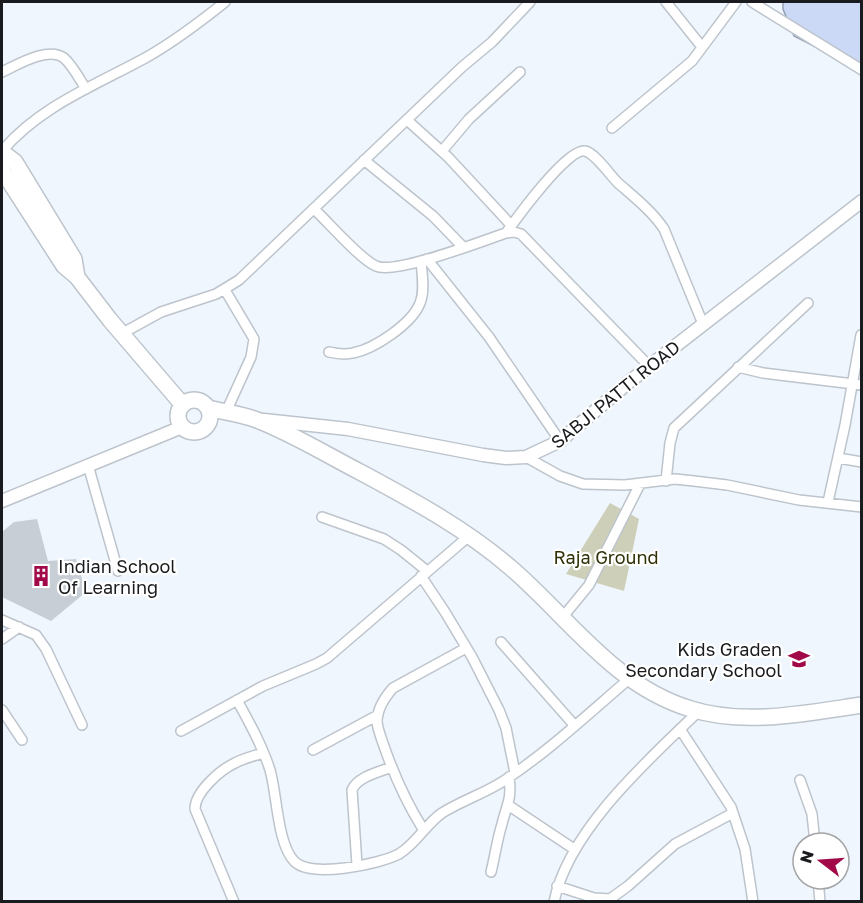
<svg xmlns="http://www.w3.org/2000/svg" width="863" height="903" font-family="'Golos Text',sans-serif">
<rect width="100%" height="100%" fill="#eff6fe"/>
<path fill="#cdcfb8" d="M610,503L639,519L624,591L566,574Z"/>
<path fill="#cbd9f6" stroke="#96a0b5" stroke-width="1.5" d="M783,2H861V70L794,36L783,9Z"/>
<path fill="#c7ced6" d="M37,519L48,561L76,559L86,592L51,621L2,597V532L14,522Z"/>
<g fill="none" stroke-linecap="round" stroke-linejoin="round">
<defs>
<path id="minor" d="M666,2L702,47
M752,2L862,70
M2,72C17,65 48,46 64,58C73,66 80,80 86,89
M407,120L448,157L511,225
M612,128L692,61L736,2
M2,151C40,106 96,85 147,57C175,41 200,22 225,2
M442,151L469,119L520,72
M364,160L433,216L463,247
M314,209C328,222 361,260 376,266C395,275 482,241 506,233L514,232L521,234L649,366
M506,233C516,219 568,147 585,151C595,153 610,175 618,183C634,197 652,211 664,229L703,324
M427,259L489,337L560,441
M225,290L254,339L251,357L226,412
M121,334L161,312L216,294L239,280L462,67L492,42L530,2
M329,352C338,354 345,355 353,353C374,349 412,324 420,303C425,291 422,274 421,261
M738,367L763,373L862,385
M526,457L560,476L583,484L625,485L675,479L694,481L727,485L799,500L862,507
M838,458L862,462
M88,465L118,571
M666,481L670,443L674,428L808,303
M828,502L845,425L861,335
M322,517L384,539L401,550L427,571
M421,576L445,612L472,657L499,710L506,728L515,773
M562,618L589,585L640,484
M2,620L36,635L46,649L82,725
M2,639L19,627
M501,642L575,726
M237,700C249,722 262,745 270,770C277,793 277,843 294,861C310,879 380,864 399,854C416,844 426,824 442,813C461,801 483,794 502,782C548,752 588,714 629,679
M2,710L22,740
M680,729L731,807L745,849L753,902
M181,731L263,686L316,664L327,658L469,536
M313,750L378,715
M800,780L812,814L815,843
M508,805L574,849
M423,829C406,802 396,780 385,749C382,740 378,731 377,722C377,710 385,697 393,688L466,648
M357,865L352,790C357,777 379,772 392,767
M491,872C495,856 497,840 502,824C507,803 512,800 509,777
M818,879L820,902
M557,886L594,898L610,899L628,886L675,844L733,813
M234,902L195,809C195,792 220,770 235,763C244,758 254,756 263,753
M554,902C568,831 648,760 699,711"/>
<path id="secondary" d="M264,420L348,429L483,455L506,458L526,457L560,441L629,382L862,201
M2,501L182,427"/>
<path id="trunk" d="M2,152L15,162L74,259L77,277
M2,170L64,266L77,277L110,320L182,404
M178 416a16 16 0 1 1 32 0a16 16 0 1 1-32 0Z
M208,408C224,412 241,414 257,420C293,434 327,455 362,473C414,501 466,529 511,568C569,618 614,686 691,709C745,726 807,713 862,705"/>
</defs>
<use href="#minor" stroke="#bdc4cc" stroke-width="12"/>
<use href="#secondary" stroke="#bdc4cc" stroke-width="15"/>
<use href="#trunk" stroke="#bdc4cc" stroke-width="18"/>
<use href="#minor" stroke="#fff" stroke-width="9"/>
<use href="#secondary" stroke="#fff" stroke-width="12"/>
<use href="#trunk" stroke="#fff" stroke-width="15"/>
</g>
<defs>
<symbol id="building-bare" viewBox="-9 -9 18 18"><path d="M-4-6H4V6H1V3H-1V6H-4ZM-2.5-4.3h1.7v1.8h-1.7ZM.8-4.3h1.7v1.8H.8ZM-2.5-1h1.7V.8h-1.7ZM.8-1h1.7V.8H.8Z" fill="#a20949" stroke="#fff" stroke-width="2.5" paint-order="stroke"/></symbol>
<symbol id="school-bare" viewBox="-9 -9 18 18"><path d="M0-5L7-2L0 1L-7-2ZM-4 1L0 2.5L4 1V4Q0 6-4 4Z" fill="#a20949" stroke="#fff" stroke-width="2.5" paint-order="stroke"/></symbol>
</defs>
<g fill-rule="evenodd">
<use href="#building-bare" x="26" y="561" width="30" height="30"/>
<use href="#school-bare" x="784" y="644" width="30" height="30"/>
</g>
<g text-anchor="middle" dominant-baseline="central" stroke-width="4.5" stroke-linejoin="round" paint-order="stroke">
<g font-size="18" fill="#191b1e" stroke="#fff">
<text transform="translate(615 394) rotate(-39)">SABJI PATTI ROAD</text>
</g>
<g font-size="18" fill="#303108" stroke="#fff">
<text x="606" y="557">Raja Ground</text>
</g>
<g font-size="18" fill="#191b1e" stroke="#fff" text-anchor="start">
<text x="58" y="566">Indian School<tspan x="58" dy="21">Of Learning</tspan></text>
<text x="782" y="649" text-anchor="end">Kids Graden<tspan x="782" dy="21">Secondary School</tspan></text>
</g>
</g>
<rect width="863" height="903" fill="none" stroke="#191b1e" stroke-width="6"/>
<g transform="translate(821 861) rotate(287)"><circle r="28" fill="#ffffff" stroke="#a3a4a5" stroke-width="1.5"/>
<path d="M0-4.5L10 22L0 15L-10 22Z" fill="#a20949"/>
<text y="-9" font-size="16" font-weight="bold" text-anchor="middle" fill="#191b1e">N</text>
</g>
</svg>
